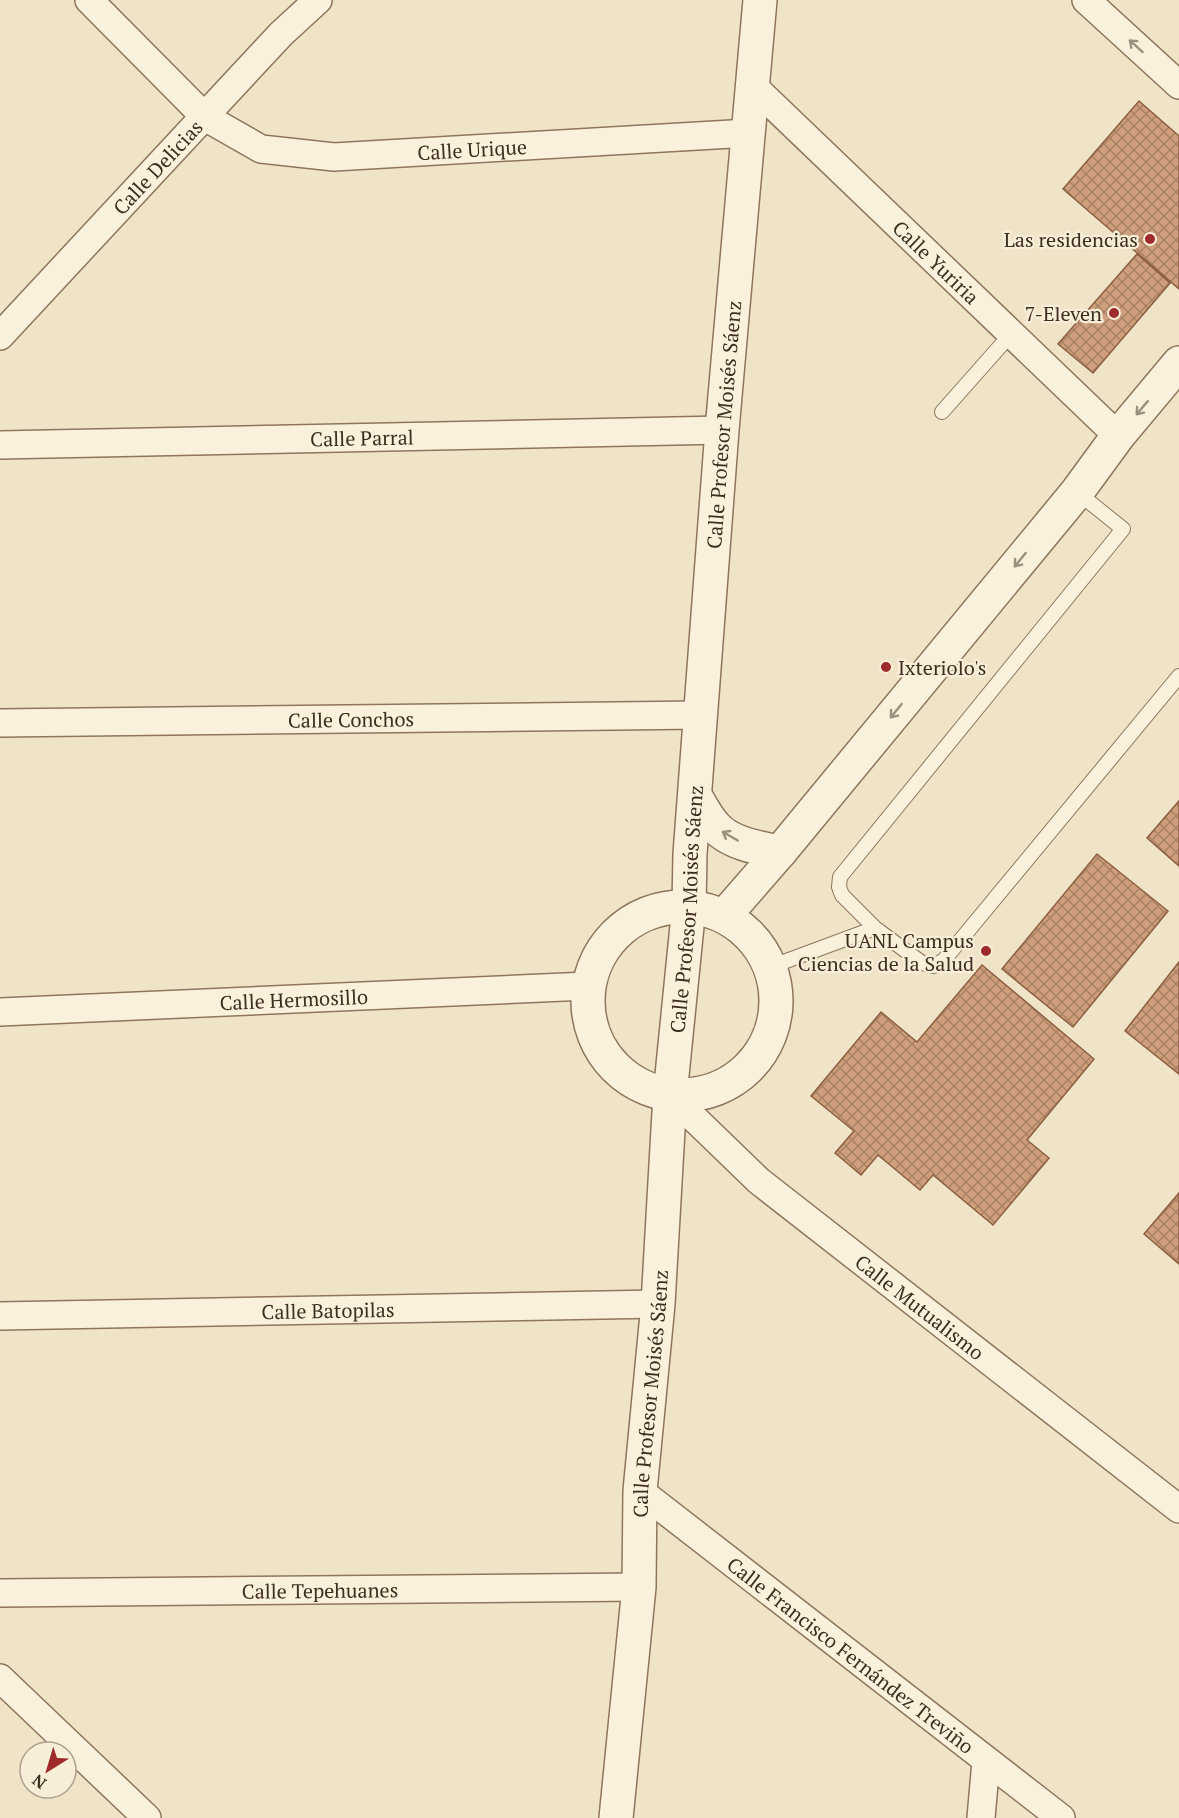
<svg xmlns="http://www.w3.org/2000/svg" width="1179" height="1818" font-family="'PT Serif',serif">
<defs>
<pattern id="building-cross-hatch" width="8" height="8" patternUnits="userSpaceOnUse" patternTransform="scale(1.5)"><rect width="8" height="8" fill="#cf9f7d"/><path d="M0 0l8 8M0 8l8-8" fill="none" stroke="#a98266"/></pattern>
</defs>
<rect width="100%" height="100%" fill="#f0e4c8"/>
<path fill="url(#building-cross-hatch)" stroke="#8d5f41" stroke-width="1.5" d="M1139,101L1179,136V289L1063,189Z
M1137,254L1170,283L1093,373L1058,344Z
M1179,801V866L1147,838Z
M1097,854L1168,911L1073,1027L1002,969Z
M1179,962V1074L1125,1031Z
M982,965L1094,1059L1027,1140L1049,1158L993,1225L933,1175L920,1190L878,1155L861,1175L835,1153L854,1131L811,1096L881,1012L917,1042Z
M1179,1193V1264L1144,1234Z"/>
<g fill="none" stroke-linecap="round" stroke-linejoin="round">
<defs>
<path id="service" d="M942,412L1011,334
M1077,492L1123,529L840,877L839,887L842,895L875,928L922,963L934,966L944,960L1179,676
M770,967L875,928"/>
<g id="minor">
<path id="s1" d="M89,0L205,117L261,149L334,157L749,133"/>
<path d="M1086,0L1179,85"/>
<path id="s2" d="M753,86L1118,436"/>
<path id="s3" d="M0,336L281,34L318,0"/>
<path id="s4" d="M0,445L722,430"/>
<path id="s5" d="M0,723L701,715"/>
<path id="s6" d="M0,1012L587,986"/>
<path id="s7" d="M670,1095L759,1181L1179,1509"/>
<path id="s8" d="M0,1316L658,1304"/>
<path id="s9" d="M640,1491L1061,1818"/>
<path id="s10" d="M0,1593L639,1587"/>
<path d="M0,1678L147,1818"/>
<path d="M981,1818L986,1761"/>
</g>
<g id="tertiary">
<path d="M695,796C701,805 706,816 714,825C728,843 758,848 780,852"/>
<circle cx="682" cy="1001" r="94"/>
<path d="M726,914L780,852L1077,492L1118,436L1179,363"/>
<path id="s11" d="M616,1818L639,1587L640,1491L658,1304L670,1095L689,906L690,854L722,430L760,0"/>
</g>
</defs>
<use href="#service" stroke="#8d765c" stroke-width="16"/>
<use href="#minor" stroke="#8d765c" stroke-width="30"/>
<use href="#tertiary" stroke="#8d765c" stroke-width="36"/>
<use href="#service" stroke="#faf1dc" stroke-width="14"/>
<use href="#minor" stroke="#faf1dc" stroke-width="27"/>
<use href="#tertiary" stroke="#faf1dc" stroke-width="33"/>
</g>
<defs><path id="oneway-shaft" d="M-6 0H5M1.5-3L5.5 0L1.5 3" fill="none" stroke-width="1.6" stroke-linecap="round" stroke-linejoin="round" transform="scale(1.5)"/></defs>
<g stroke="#9c907e">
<use href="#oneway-shaft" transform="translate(1136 46) rotate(-138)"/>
<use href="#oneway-shaft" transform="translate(1142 408) rotate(130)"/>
<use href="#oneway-shaft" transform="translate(1020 560) rotate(129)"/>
<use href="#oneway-shaft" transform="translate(896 711) rotate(129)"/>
<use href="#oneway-shaft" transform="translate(730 836) rotate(-150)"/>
</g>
<g fill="#9e2a2b" stroke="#f7eed8" stroke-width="2">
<circle cx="1150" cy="239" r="6"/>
<circle cx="1114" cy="313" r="6"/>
<circle cx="886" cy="667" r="6"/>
<circle cx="986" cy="951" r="6"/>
</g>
<g text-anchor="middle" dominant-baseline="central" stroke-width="4.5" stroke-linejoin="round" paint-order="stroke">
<g font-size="20" fill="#3d2e20" stroke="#f7eed8">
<text stroke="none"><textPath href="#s1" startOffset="441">Calle Urique</textPath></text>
<text stroke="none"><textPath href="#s3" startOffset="231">Calle Delicias</textPath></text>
<text stroke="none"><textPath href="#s2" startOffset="254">Calle Yuriria</textPath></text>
<text stroke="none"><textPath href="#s11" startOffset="1398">Calle Profesor Moisés Sáenz</textPath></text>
<text stroke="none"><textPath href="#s4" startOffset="362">Calle Parral</textPath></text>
<text stroke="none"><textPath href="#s5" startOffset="351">Calle Conchos</textPath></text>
<text stroke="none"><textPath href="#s11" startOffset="912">Calle Profesor Moisés Sáenz</textPath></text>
<text stroke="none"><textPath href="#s6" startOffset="294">Calle Hermosillo</textPath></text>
<text stroke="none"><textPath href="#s7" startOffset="328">Calle Mutualismo</textPath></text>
<text stroke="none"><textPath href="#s8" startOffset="328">Calle Batopilas</textPath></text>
<text stroke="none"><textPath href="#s11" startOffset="426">Calle Profesor Moisés Sáenz</textPath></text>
<text stroke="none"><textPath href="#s10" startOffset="320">Calle Tepehuanes</textPath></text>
<text stroke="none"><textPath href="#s9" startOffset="267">Calle Francisco Fernández Treviño</textPath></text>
</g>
<g font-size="20" fill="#3d2e20" stroke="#f7eed8" text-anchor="end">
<text x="1138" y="239">Las residencias</text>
<text x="1102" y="313">7-Eleven</text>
<text x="898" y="667" text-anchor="start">Ixteriolo's</text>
<text x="974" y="940">UANL Campus<tspan x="974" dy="23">Ciencias de la Salud</tspan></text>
</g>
</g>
<g transform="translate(48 1770) rotate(217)"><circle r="28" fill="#f7eed8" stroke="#ada18e" stroke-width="1.5"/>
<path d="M0-4.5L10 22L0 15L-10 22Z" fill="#9e2a2b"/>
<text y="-9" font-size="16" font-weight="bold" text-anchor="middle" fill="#3d2e20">N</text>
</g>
</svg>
